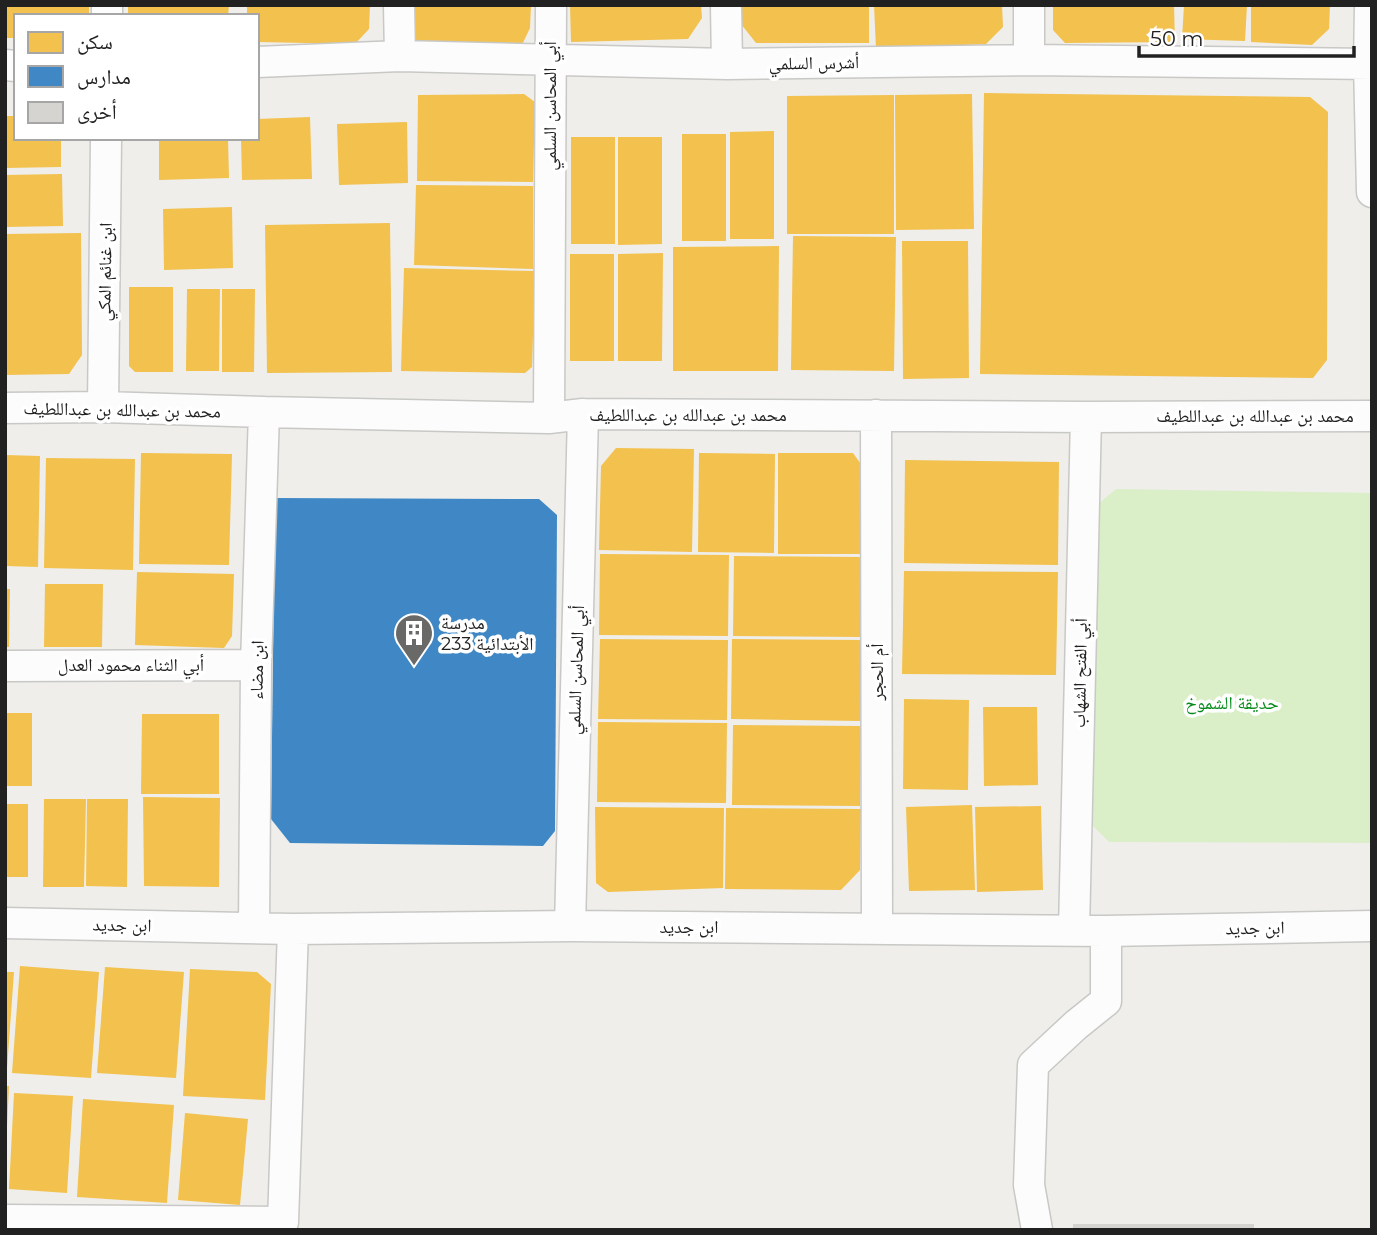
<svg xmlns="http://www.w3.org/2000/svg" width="1377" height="1235" font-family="Montserrat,'Noto Naskh Arabic',sans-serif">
<rect width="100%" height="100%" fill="#efeeea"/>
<path fill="#daeec7" d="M1116,489L1372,493V843L1109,842L1092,825L1096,506Z"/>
<path fill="#f2c14e" d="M5,5H89V16H16V38H5Z
M128,5H229L228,16H128Z
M247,5H370L369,29L355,44L257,42V16H247Z
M410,5H531L530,28L521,47H421L409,32Z
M570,5H701L702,18L688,39L571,42Z
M739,5H869V43H756L741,24Z
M874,5H1002L1003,27L986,44L876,49Z
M1053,5H1174L1175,42L1065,43L1053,30Z
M1184,5H1247L1245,41L1182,39Z
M1251,5H1330L1329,29L1312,45L1251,42Z
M984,93L1310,97L1328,112L1327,360L1313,378L980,374Z
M524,94L535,102L533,182L417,181L418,95Z
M972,94L974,229L896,230L895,95Z
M894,95V234H787V96Z
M5,116H16V138H61V167L5,168Z
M310,117L312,179L242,180L241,138H257V119Z
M407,122L408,183L339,185L337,124Z
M774,131V239H730V132Z
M682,134H726V241H682Z
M571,137H615V244H571Z
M618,137H662V244L618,245Z
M159,138H228L229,178L159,180Z
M62,174L63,226L5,227V175Z
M416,185L533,186V269L414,265Z
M232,207L233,268L164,270L163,209Z
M390,223L392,372L267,373L265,225Z
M81,233L82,355L69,374L5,375V234Z
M793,236L896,237L894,371L791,370Z
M902,241H968L969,378L903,379Z
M779,246L778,371H673V247Z
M663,253L662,361H618V254Z
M570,254H614V361H570Z
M404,268L535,271L532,367L525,373L401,371Z
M129,287H173V372H135L129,366Z
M187,289H220L219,371H186Z
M222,289H255L254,372H222Z
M616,448L694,449L692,552L599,550L601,466Z
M141,453L232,454L229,565L139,564Z
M699,453L775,454L774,553L698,552Z
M778,453H853L863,467L862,554H778Z
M5,455L40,456L38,567L5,566Z
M46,458L135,459L133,570L44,568Z
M905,460L1059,462L1058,565L904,563Z
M600,554L729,555L728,636L599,635Z
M734,556L862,557L861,637L733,636Z
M904,571L1058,572L1056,675L902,674Z
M137,572L234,574L232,636L224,648L135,645Z
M45,584H103L102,647H44Z
M5,589H10L9,647H5Z
M600,639L728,640L727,720L598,719Z
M732,639L861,640L860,721L731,719Z
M904,699L969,700L968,790L903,789Z
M983,707H1037L1038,785L984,786Z
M5,713H32V786H5Z
M142,714H219V794H141Z
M598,722L727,723L726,803L597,802Z
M733,725L861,726L860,806L732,805Z
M143,797L220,798L219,887L144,886Z
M44,799H86L84,887H43Z
M87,799H128L127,887L86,886Z
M5,804H28V877H5Z
M972,805L975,890L909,891L906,807Z
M1041,806L1043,890L977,892L975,807Z
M595,807L724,808L723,888L608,892L596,883Z
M726,808L861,809L860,870L841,890L725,889Z
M20,966L99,972L91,1078L12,1073Z
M105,967L184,972L176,1078L97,1073Z
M190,969L257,972L271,984L265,1100L183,1096Z
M5,972H14L7,1069L5,1068Z
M5,1086H9L7,1127H5Z
M14,1093L73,1096L67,1193L9,1189Z
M83,1099L174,1105L167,1203L77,1197Z
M185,1113L248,1119L240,1205L178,1200Z"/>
<path fill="#3f88c5" d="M275,498L539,499L557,515L555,831L543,846L290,843L271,819Z"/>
<path fill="#d6d4d1" d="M1073,1224H1254V1230H1073Z"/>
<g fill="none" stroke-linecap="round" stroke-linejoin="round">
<defs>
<path id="minor" d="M399,5L400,56
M726,5L727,64
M1029,5V60
M1370,5L1369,64L1372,192
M107,16V5
M257,62L400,56L727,64L1029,60L1372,64
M5,65L16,66
M103,407L106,138
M5,408L103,407L264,412L549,418L583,414L1086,417L1372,416
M876,415L877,929
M549,418L551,5
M5,666L256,665
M5,923L293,929L570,926L1106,931L1372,926
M570,926L583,414
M254,928L256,665L264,412
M1074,930L1086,417
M5,1220L283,1222L293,929
M1037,1230L1029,1185L1033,1065L1076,1025L1106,1001V931"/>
</defs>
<use href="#minor" stroke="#c8c8c6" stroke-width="33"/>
<use href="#minor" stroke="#fdfcfc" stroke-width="30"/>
</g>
<defs>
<symbol id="building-pin" viewBox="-11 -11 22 30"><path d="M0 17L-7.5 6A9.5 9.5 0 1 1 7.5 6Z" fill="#696967" stroke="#fff"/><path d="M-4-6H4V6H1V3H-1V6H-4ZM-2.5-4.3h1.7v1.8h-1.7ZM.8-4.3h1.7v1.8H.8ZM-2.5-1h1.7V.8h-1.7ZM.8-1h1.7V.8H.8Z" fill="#fff"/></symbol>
</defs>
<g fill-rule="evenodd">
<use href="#building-pin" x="392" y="611" width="44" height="60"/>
</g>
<g text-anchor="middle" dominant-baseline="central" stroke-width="7" stroke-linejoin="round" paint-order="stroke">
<g font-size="18" fill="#212121" stroke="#fff">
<text transform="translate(814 63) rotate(-1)">أشرس السلمي</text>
<text transform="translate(550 106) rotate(-90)">أبي المحاسن السلمي</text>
<text transform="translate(105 272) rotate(-89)">ابن غنائم المكي</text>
<text transform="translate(122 410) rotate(1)">محمد بن عبدالله بن عبداللطيف</text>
<text x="688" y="415">محمد بن عبدالله بن عبداللطيف</text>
<text x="1255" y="416">محمد بن عبدالله بن عبداللطيف</text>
<text x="131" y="665">أبي الثناء محمود العدل</text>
<text transform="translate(257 670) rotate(-89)">ابن مضاء</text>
<text transform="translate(576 670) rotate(-88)">أبي المحاسن السلمي</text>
<text transform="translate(877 672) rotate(-90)">أم الحجر</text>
<text transform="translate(1080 673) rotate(-89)">أبي الفتح الشهاب</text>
<text transform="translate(122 925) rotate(1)">ابن جديد</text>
<text x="689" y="927">ابن جديد</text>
<text transform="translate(1255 928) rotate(-1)">ابن جديد</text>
</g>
<g font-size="18" fill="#212121" stroke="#fff" text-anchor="start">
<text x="441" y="623">مدرسة<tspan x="441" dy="21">الأبتدائية 233</tspan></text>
</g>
<g font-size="18" fill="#048a18" stroke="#fff">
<text x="1232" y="703">حديقة الشموخ</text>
</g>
</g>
<rect width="1377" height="1235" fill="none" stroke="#212121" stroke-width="14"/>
<rect x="14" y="14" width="245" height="126" fill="#ffffff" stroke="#a6a6a6" stroke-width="2"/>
<rect x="28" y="32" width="35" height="21" fill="#f2c14e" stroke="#a6a6a6" stroke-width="2"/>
<text x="77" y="49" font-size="21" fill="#212121">سكن</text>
<rect x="28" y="66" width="35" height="21" fill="#3f88c5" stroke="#a6a6a6" stroke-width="2"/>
<text x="77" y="84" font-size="21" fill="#212121">مدارس</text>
<rect x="28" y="102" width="35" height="21" fill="#d6d4d1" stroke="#a6a6a6" stroke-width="2"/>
<text x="77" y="119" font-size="21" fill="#212121">أخرى</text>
<path d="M1139 46v10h215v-10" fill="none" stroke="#212121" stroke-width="3.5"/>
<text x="1150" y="46" font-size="21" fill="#212121" stroke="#ffffff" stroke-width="5" paint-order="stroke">50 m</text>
</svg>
